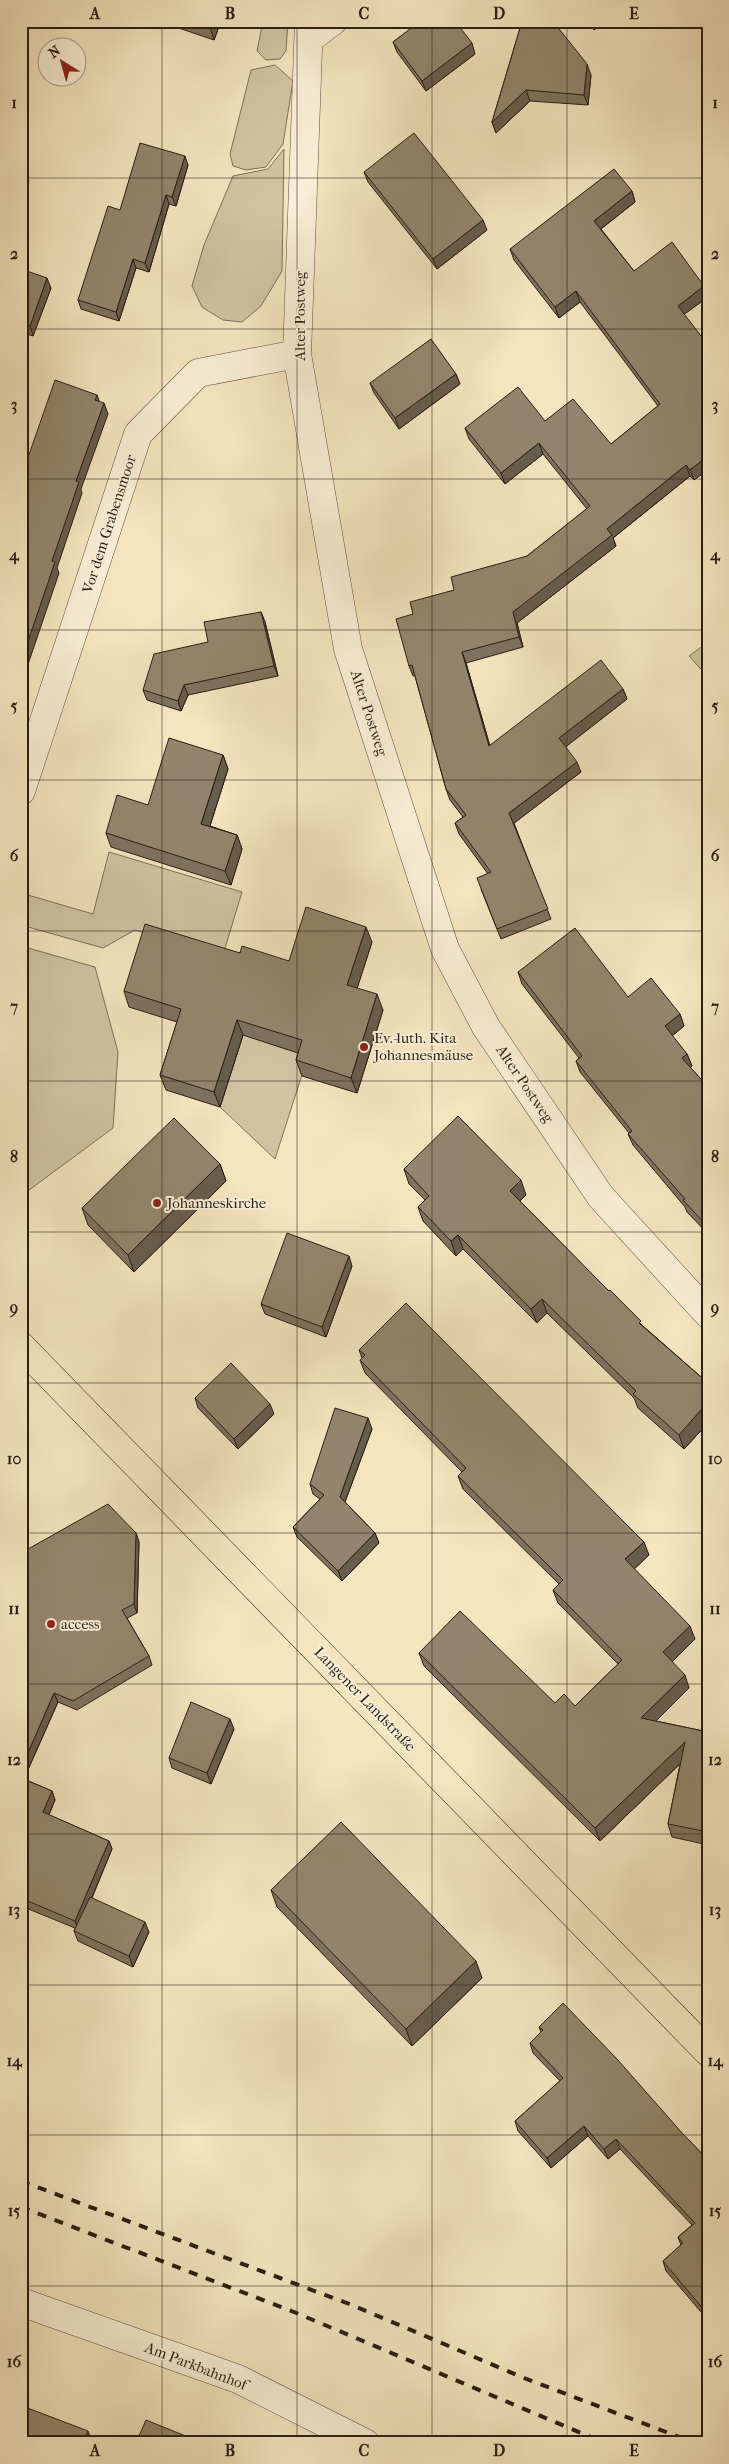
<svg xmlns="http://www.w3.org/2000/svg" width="729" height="2464" font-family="'IM FELL French Canon',serif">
<rect width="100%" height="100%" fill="#f4e5bf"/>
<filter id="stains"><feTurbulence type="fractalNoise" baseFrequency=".004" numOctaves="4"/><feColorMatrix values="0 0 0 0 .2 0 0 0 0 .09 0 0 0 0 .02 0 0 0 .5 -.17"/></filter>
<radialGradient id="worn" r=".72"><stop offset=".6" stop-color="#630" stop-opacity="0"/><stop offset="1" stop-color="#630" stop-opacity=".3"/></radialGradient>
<path fill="#d1c3a2" stroke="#7d705b" d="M263,21H288L286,51L280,59L266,60L257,51Z
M275,65L293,81L283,144L266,167L246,170L233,166L230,154L251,70Z
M284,149L282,271L261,306L242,322L223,320L202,307L192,286L204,245L233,176L268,169Z
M708,642V677L689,656Z
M109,852L242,892L223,955L135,930L103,948L21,925V893L93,914Z
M21,946L95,967L118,1052L113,1128L21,1196Z
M245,1029L256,1039L308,1056L275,1159L220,1107Z"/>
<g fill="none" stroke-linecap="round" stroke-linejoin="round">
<defs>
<path id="street" d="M309,21L297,354L348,649L445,949L486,1027L601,1197L708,1314
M309,39L333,21
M21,791L138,434L198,373L297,354
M21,2302L238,2379L365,2443"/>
<path id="primary" d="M21,1346L708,2052"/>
</defs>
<use href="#street" stroke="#5c4f3f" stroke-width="29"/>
<use href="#primary" stroke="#291d14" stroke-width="29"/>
<use href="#street" stroke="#f8eed5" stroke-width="28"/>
<use href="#primary" stroke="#f4e5bf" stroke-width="28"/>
<path stroke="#291d14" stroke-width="4" stroke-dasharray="9 9" stroke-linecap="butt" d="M21,2181L352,2305L524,2378L695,2443
M21,2207L294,2312L605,2443"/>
</g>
<path fill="#7e725e" stroke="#291d14" d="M158,21H221L214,40Z
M408,21H455L475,54L426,91L397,52L393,42L412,28Z
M587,21H604L594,30Z
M636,21H653L643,29Z
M521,25L591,75L588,105L530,101L496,133L492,122Z
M188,165L176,206L169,204L149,272L136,268L119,321L81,309L78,300L120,210Z
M364,172L487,230L437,269L368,182Z
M632,191L635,202L601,229L634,271L704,286L708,295V297L684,314L694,480L690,476L613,538L616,546L517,623L523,647L466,663L490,746L623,689L627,699L565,747L581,772L514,823L551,919L501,939L481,889L488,874L459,834L455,823L463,817L450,800L446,789L415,676H413L409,666L413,614L454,590L527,556L587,509L543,454L505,484L469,439L465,428L545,421L611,444L658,406L580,302L559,318L514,260L510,249Z
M21,269L51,288L33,336L21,332Z
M456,374L460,384L399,429L374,393L370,383Z
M261,612L265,622L278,676L188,695L181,711L147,700L143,690L208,642Z
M223,755L228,769L210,826L237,835L242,849L231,885L111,847L106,833Z
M372,942L357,988L383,1010L357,1093L302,1076L296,1060L298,1053L243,1035L220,1107L166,1090L160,1075L177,1022L129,1007L124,991L240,953L289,961Z
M518,972L628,997L680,1014L684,1026L672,1036L687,1054L692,1066L690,1067L708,1087V1234L687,1212L685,1207L633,1145L628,1134L629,1133L580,1072L576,1061L579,1058L522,984Z
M220,1164L226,1181L134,1272L88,1225L82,1208Z
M404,1169L526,1195L520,1201L643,1326L708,1383V1423L684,1449L638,1408L634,1398L547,1313L537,1323L463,1249L456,1256L423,1221L418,1207L425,1200L409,1184Z
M352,1266L326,1337L265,1314L261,1304Z
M359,1350L649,1555L634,1569L695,1639L672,1662L689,1688L656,1721L708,1732V1845L672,1837L668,1824L680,1764L600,1841L424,1666L419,1653L555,1703L575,1706L618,1664L558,1603L553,1590L559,1584L463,1489L458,1476L462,1472L365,1373L360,1360L362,1358Z
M195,1398L274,1414L238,1449L198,1408Z
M372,1429L345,1502L375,1533L379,1543L342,1581L297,1537L293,1527L320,1499L313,1494L310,1484Z
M136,1533L139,1542L137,1613L127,1618L149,1656L152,1665L77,1710L58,1702L24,1779L52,1791L55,1800L49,1815L109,1841L112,1849L92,1898L149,1932L133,1967L78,1941L74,1931L75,1928L21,1906V1850L22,1847H21V1553Z
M234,1729L211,1784L172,1768L169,1758Z
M271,1890L482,1978L412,2046L277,1907Z
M539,2027L683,2134L708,2160L707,2319L666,2271L663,2261L681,2245L678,2237L692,2225L620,2149L608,2159L588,2136L551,2168L518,2131L515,2121L560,2081L533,2053L530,2043L541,2032Z"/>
<path fill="#675d4c" stroke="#291d14" d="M208,21H221L214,40Z
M591,21H604L594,30Z
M640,21H653L643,29Z
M472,43L475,54L426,91L422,81Z
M587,64L591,75L588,105L584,95Z
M526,90L530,101L496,133L492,122Z
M185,156L188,165L176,206L172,197Z
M632,191L635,202L598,231L594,221Z
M166,195L169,204L149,272L145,263Z
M483,220L487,230L437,269L433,259Z
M133,259L136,268L119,321L116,312Z
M47,278L51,288L33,336L30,326Z
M704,286L708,297L682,316L678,306Z
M576,291L580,302L559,318L555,307Z
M456,374L460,384L399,429L395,418Z
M97,395L101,406L95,400Z
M104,403L108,414L81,489L82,493L57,568L59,573L21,685V662L76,481Z
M539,443L543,454L505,484L501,473Z
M708,456V470L694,480L690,470Z
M686,465L690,476L613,538L616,546L517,623L523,647L519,637L513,612L607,529Z
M261,612L265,622L278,676L274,666Z
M462,652L466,663L493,757L489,746Z
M184,685L188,695L181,711L178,701Z
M623,689L627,699L563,749L559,738Z
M223,755L228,769L206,838L201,824Z
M577,762L581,772L513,824L509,813Z
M237,835L242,849L231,885L225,871Z
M366,927L372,942L353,1001L347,985Z
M377,994L383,1010L357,1093L351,1078Z
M680,1014L684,1026L669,1038L665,1026Z
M237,1020L243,1035L220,1107L214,1092Z
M687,1054L692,1066L687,1070L682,1058Z
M220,1164L226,1181L134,1272L128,1255Z
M521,1180L526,1195L515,1205L510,1191Z
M458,1235L463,1249L456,1256L451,1241Z
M349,1256L352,1266L326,1337L322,1327Z
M542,1299L547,1313L537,1323L531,1309Z
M708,1398V1423L684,1449L679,1435Z
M270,1404L274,1414L238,1449L234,1439Z
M368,1418L372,1429L343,1507L340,1497Z
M136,1533L139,1542L137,1613L134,1604Z
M375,1533L379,1543L342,1581L338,1571Z
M644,1542L649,1555L630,1573L625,1559Z
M690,1626L695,1639L668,1666L663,1652Z
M685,1675L689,1688L646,1731L641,1718Z
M54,1693L58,1702L21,1785V1769Z
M230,1719L234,1729L211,1784L207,1773Z
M685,1742L689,1755L600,1841L595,1828Z
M52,1791L55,1800L46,1821L43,1812Z
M109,1841L112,1849L78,1930L75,1921Z
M145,1922L149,1932L133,1967L129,1956Z
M476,1961L482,1978L412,2046L406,2029Z
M584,2126L588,2136L551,2168L547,2158Z
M616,2139L620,2149L608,2159L604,2149Z
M708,2306V2319H707L704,2310Z
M88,2431L92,2441L91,2443H83Z"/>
<path fill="#93856d" stroke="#291d14" d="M410,21H455L472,43L422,81L393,42L414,26Z
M521,25H556L587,64L584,95L526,90L492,122Z
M414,133L483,220L433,259L364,172Z
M140,143L185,156L172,197L166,195L145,263L133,259L116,312L78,300L108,206L120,210Z
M614,169L632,191L594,221L634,271L672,242L704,286L678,306L708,345V456L690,470L686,465L607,529L612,535L513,612L519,637L462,652L489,746L601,660L623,689L559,738L577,762L509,813L548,909L497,929L477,878L491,872L455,823L466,815L446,789L412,665L409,666L396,619L413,614L410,602L454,590L451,577L527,556L590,506L539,443L501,473L465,428L518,387L545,421L573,399L611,444L660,404L576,291L555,307L510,249Z
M21,269L47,278L30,326L21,323Z
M431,339L456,374L395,418L370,383Z
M55,380L97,395L95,400L104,403L76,481L79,482L52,561L55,562L21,662V472H23Z
M261,612L274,666L184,685L178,701L143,690L154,654L208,642L204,622Z
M169,738L223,755L201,824L237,835L225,871L106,833L117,795L148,805Z
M306,907L366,927L347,985L377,994L351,1078L296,1060L302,1040L237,1020L214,1092L160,1075L181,1009L124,991L145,924L240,953L242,946L289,961Z
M575,928L628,997L651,978L680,1014L665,1026L687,1054L682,1058L708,1087V1152L705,1154L708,1157V1227L683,1200L685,1199L628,1134L632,1131L576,1061L582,1056L518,972Z
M458,1116L521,1180L510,1191L609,1291L610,1290L641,1321L639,1323L708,1383V1398L705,1401L707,1403L679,1435L633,1394L636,1391L542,1299L531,1309L458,1235L451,1241L418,1207L429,1196L404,1169Z
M174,1118L220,1164L128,1255L82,1208Z
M287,1233L349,1256L322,1327L261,1304Z
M406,1303L644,1542L625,1559L690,1626L663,1652L685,1675L641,1718L708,1732V1832L668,1824L685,1742L595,1828L419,1653L460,1611L555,1703L564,1694L575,1706L622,1660L553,1590L563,1580L458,1476L466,1468L360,1360L365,1355L359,1350Z
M231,1363L270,1404L234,1439L195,1398Z
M335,1408L368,1418L340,1497L375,1533L338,1571L293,1527L324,1495L310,1484Z
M108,1504L136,1533L134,1604L122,1610L149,1656L73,1701L54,1693L21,1769V1553Z
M191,1702L230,1719L207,1773L169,1758Z
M21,1778L52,1791L43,1812L109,1841L75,1921L21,1898V1850L25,1841L21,1839Z
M341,1822L476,1961L406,2029L271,1890Z
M90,1897L145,1922L129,1956L74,1931Z
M563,2003L617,2059L683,2134L708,2160V2306L704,2310L663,2261L683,2243L678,2237L695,2223L616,2139L604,2149L584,2126L547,2158L515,2121L563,2078L530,2043L543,2030L539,2027Z
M25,2407L88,2431L83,2443H21V2416Z
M146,2420L203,2443H136Z"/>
<path fill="none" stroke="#291d14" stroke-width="1" stroke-opacity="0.55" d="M162,21V2443M297,21V2443M432,21V2443M567,21V2443M21,178H708M21,329H708M21,479H708M21,630H708M21,780H708M21,931H708M21,1081H708M21,1232H708M21,1383H708M21,1533H708M21,1684H708M21,1834H708M21,1985H708M21,2135H708M21,2286H708"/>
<g fill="#8f2418" stroke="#f8eed5" stroke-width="2">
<circle cx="364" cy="1047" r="5"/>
<circle cx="157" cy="1203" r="5"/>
<circle cx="51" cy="1624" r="5"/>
</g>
<g text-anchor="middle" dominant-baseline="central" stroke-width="4" stroke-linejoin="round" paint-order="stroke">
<g font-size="15" fill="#291d14" stroke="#f8eed5">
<text transform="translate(300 316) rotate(-90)">Alter Postweg</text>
<text transform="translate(109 524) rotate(-72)">Vor dem Grabensmoor</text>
<text transform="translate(369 713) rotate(72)">Alter Postweg</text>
<text transform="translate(525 1084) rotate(56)">Alter Postweg</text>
<text transform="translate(365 1699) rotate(46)">Langener Landstraße</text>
<text transform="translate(196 2366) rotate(21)">Am Parkbahnhof</text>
</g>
<g font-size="15" fill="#291d14" stroke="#f8eed5" text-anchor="start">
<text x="374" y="1038">Ev.-luth. Kita<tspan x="374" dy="17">Johannesmäuse</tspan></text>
<text x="167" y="1203">Johanneskirche</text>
<text x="61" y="1624">access</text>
</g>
</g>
<rect width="729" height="2464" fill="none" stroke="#f4e5bf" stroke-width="55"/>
<g transform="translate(62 62) rotate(323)"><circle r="24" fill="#f8eed5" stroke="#a59a88"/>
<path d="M0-4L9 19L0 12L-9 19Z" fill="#8f2418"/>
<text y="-8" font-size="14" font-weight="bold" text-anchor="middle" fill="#291d14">N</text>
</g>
<rect x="28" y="28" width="674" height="2408" fill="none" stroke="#291d14" stroke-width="2"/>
<g font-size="16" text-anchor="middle" font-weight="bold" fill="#291d14">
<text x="95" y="19">A</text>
<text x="230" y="19">B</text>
<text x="364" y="19">C</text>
<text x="499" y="19">D</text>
<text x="634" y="19">E</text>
<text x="14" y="108">1</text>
<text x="715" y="108">1</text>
<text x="14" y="259">2</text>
<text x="715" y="259">2</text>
<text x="14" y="410">3</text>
<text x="715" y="410">3</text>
<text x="14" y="560">4</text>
<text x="715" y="560">4</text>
<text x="14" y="711">5</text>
<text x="715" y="711">5</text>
<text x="14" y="861">6</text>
<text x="715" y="861">6</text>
<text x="14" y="1012">7</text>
<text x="715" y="1012">7</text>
<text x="14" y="1162">8</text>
<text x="715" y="1162">8</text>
<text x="14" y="1313">9</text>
<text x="715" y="1313">9</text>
<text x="14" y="1464">10</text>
<text x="715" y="1464">10</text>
<text x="14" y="1614">11</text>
<text x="715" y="1614">11</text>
<text x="14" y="1765">12</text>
<text x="715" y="1765">12</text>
<text x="14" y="1915">13</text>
<text x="715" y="1915">13</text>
<text x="14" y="2066">14</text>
<text x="715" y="2066">14</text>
<text x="14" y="2216">15</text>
<text x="715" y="2216">15</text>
<text x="14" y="2367">16</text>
<text x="715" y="2367">16</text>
<text x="95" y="2456">A</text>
<text x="230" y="2456">B</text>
<text x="364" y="2456">C</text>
<text x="499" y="2456">D</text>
<text x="634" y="2456">E</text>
</g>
<rect width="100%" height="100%" filter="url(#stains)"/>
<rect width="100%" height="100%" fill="url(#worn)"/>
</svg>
